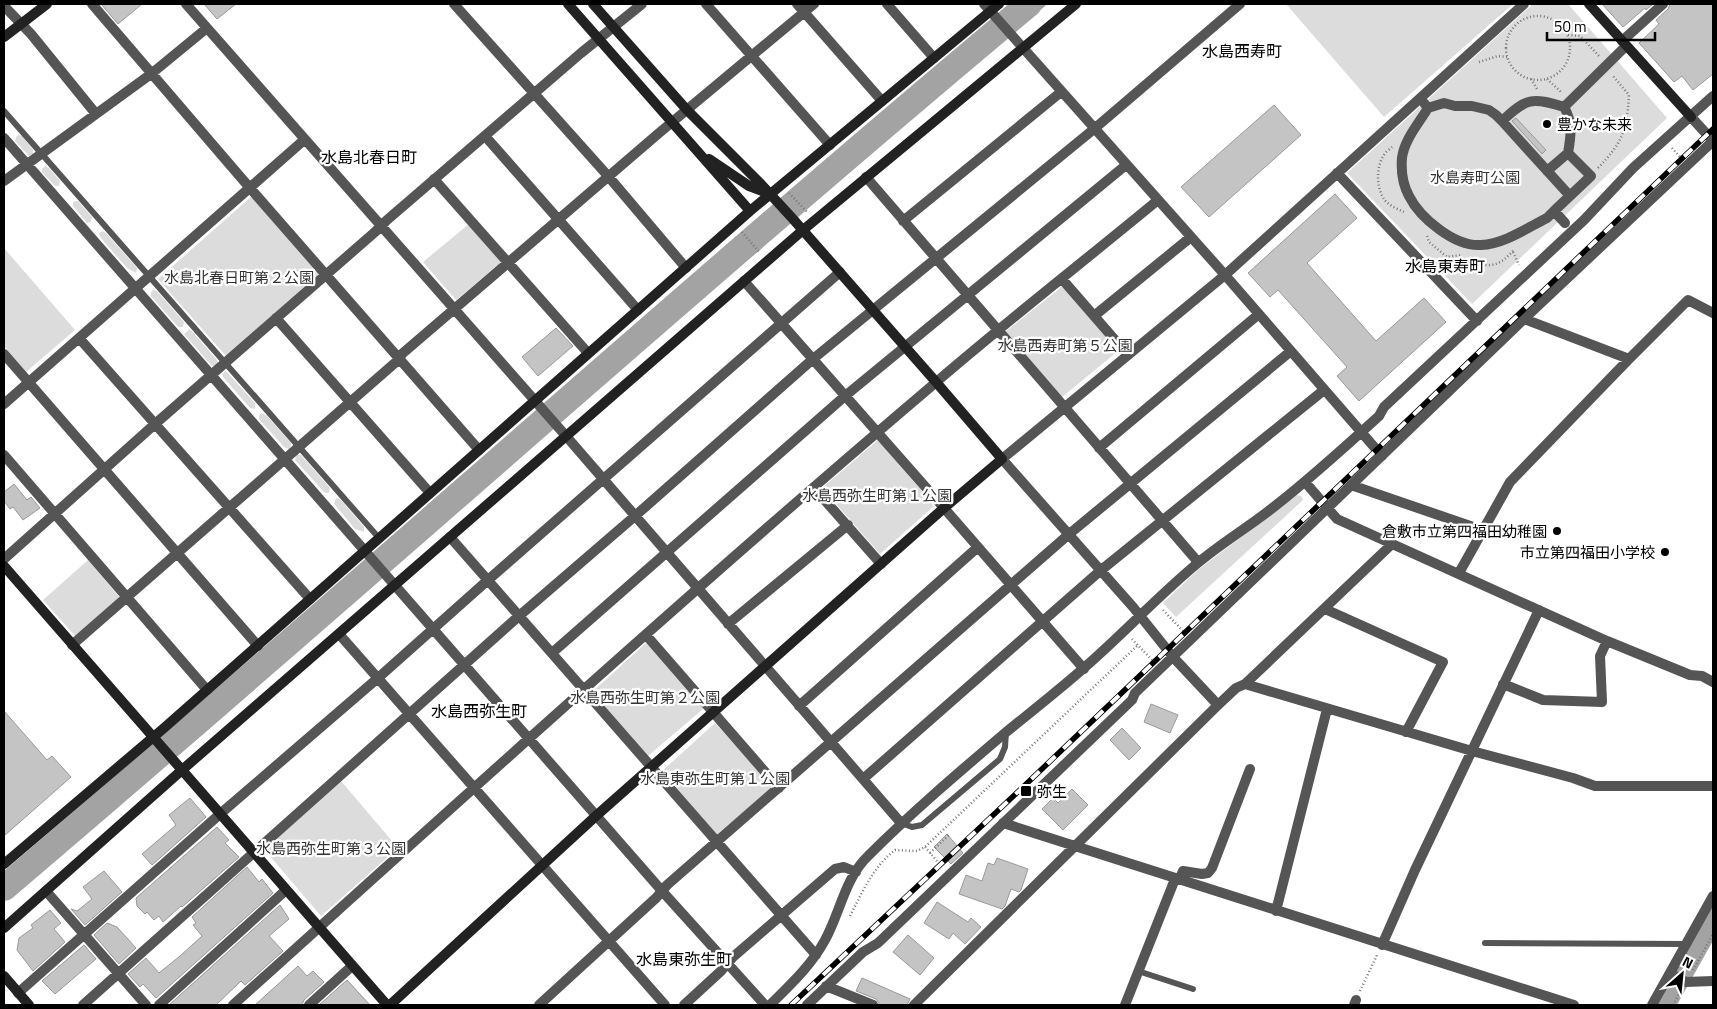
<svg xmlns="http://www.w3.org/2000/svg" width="1717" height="1009" font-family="'Titillium Web','Noto Sans JP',sans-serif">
<rect width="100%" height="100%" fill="#fff"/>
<path fill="#dcdcdc" d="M1286,4H1513L1384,117Z
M1533,4H1568L1667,118L1472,304L1347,173Z
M18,135L22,136L33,150V154L29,156L27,154L15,141L16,137Z
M45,166L49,168L60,181L59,186H55L42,172V169Z
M252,196L321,274L226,356L158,279Z
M75,201H78L92,217L91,222L87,223L73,206V203Z
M469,224L502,261L456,300L423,262Z
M102,231L106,233L137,268L136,273L127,268L100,237L99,234Z
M4,248L75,330L26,372L4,346Z
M1064,285L1118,351L1061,398L1005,332Z
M153,290L157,291L184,322L183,327H178L151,296V292Z
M190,329L217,360L218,363L215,366H212L184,334Z
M226,371L255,403V409L250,408L223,377L222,374Z
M261,413L266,415L291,443L290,449L285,448L259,419V416Z
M878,440L932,503L933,507L880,554L822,488Z
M297,454L301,455L330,488L329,493H325L295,460Z
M1297,495L1301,496L1303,500L1176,617L1163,603L1199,569Z
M336,498L340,499L364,527V532L355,529L334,504Z
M88,560L120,598L76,637L43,600Z
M646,643L704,706L703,709L648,756L591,693Z
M715,723L772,785L771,789L716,835L661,772Z
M341,781L398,848L321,916L263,848Z"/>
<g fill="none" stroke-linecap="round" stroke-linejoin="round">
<path stroke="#a3a3a3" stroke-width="4.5" d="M4,898L274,668L798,209L1044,4"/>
<path stroke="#a3a3a3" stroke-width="26" d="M4,888C348,596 683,293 1029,4
M1662,1005L1713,914"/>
</g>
<path fill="#c4c4c4" stroke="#999" d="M101,4H142L118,24Z
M204,4H236L217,19Z
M1602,4H1653L1646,10L1645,8L1623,27Z
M1670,4H1713V74L1693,90L1682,76L1674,82L1639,43L1659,24L1656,20L1668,9Z
M1274,105L1301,135L1209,217L1181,187Z
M1516,118L1546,150L1542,154L1512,121Z
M1335,194L1357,218L1307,263L1376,341L1424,298L1446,322L1359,401L1337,376L1347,367L1278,290L1270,297L1248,273Z
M556,328L573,346L538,376L522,357Z
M14,484L27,500L31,497L40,508L23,520L13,507L10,509L4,501V492Z
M1151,704L1178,715L1170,733L1144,722Z
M4,711L47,760L52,756L71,777L4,836Z
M1122,728L1141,748L1129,760L1110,740Z
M1072,789L1088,805L1063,830L1042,809L1053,798L1058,803Z
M190,798L206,817L152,865L142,854L176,825L169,815Z
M217,827L229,840L225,843L239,857L182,907L181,906L163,922L159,916L154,920L147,912L145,914L137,906L136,898Z
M947,834L963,853L951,864L934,847Z
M997,858L1028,869L1021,890L1019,892L1011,889L1005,906L1002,909L959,894L966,875L982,881L988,863L994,865Z
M247,867L259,882L262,879L273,893L156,998L143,984L140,987L128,974L146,958L159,973L180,956L202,936L193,925L196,923L192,917Z
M104,871L122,892L85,925L71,909L77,911L92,899L83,887Z
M937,902L968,922L971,918L981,927L965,944L953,933L949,939L924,923Z
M280,905L289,919L269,936L283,951L245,985L241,981L216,1005H169Z
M50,910L61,923L54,929L65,942L33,971L17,950L19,938L33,928L31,925Z
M107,923L117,927L136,948L119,964L94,935Z
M908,935L934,958L920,975L893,952Z
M84,945L96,959L55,994L42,981Z
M298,966L307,976L313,971L324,982L304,1000L302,1005H255Z
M862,978L910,999L907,1005H880L876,999L856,991Z
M347,980L370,1005H319Z"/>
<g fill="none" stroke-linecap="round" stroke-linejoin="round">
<path stroke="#777" stroke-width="2.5" stroke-dasharray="1 2.5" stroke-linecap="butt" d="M1506 48a32 32 0 1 1 64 0a32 32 0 1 1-64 0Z
M1568,35L1580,36L1600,57
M1479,62L1498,56L1507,57
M1531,79L1537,89
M1547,79L1560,91L1561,94
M1392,147C1390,149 1385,152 1384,155C1376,167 1376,187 1384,199C1388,205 1397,209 1404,212
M1672,148L1680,157
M1598,168C1623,142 1627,130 1629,95L1613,76
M789,193L807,212
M742,232L760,253
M1427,236L1429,242L1447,257L1461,255
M1513,252L1519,265
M1472,257L1476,264C1495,267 1501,264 1514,250
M1163,610L1183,631
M1132,639L1152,660
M925,847L942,867
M930,853L949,835
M850,916C863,891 873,867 895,850L917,851L925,847L1138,645
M1693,970L1713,934
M1360,991L1377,955
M1673,1005L1680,992"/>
<path stroke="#555" stroke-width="6" d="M4,111L379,538
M901,823L912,827L922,825L1000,759L1005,747L1006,732
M1485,943L1687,944
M1138,971L1193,989"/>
<path stroke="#555" stroke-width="10" d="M92,4L243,180L479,450
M186,4L566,436L901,823
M454,4L608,176L686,268
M706,4L830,145
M797,4L882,101
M887,4L934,58
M984,4L1225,275L1382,456
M4,6L31,34L96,114
M1622,41L1663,4
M1424,103L1428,108L1444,103L1455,106H1472L1489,110L1496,115L1502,121C1526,98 1532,97 1564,107L1626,46
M1564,107C1573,122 1571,136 1568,153L1591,176L1554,211L1565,223
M1428,108C1419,123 1404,140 1402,158C1401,170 1403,185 1409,196C1420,218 1455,247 1481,245C1504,244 1527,228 1547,218L1554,211
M1691,117L1713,141
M1502,121L1570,196
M485,136L638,310
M4,138L662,891L765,1005
M1547,171L1568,153
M1337,173L1477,321
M866,177L1198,562
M434,179L588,353
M4,181L151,74L207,28
M903,221L1061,92
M1062,279L1128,355
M744,281L944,508L1084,669
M1094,316L1191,237
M276,318L430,493
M1524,319L1629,359
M79,338L310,599
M4,354L258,646
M4,404L304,140
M1099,448L1259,314
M4,455L207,690
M1305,482L1337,519L1607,641L1690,675L1702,676L1713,682
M1351,485L1482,530
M814,488L881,564
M450,537L816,955
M4,559L155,424L375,232L387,220L581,53L642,4
M1459,573L1510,482L1629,359L1688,300L1713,313
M1325,609L1443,662L1406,732
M728,624L848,525
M339,634L665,1005
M646,635L779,788
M72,645L396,362L403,353L659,133L814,4
M552,653L845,396L1126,165
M1245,684L1472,751L1573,778L1595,786H1713
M1503,684L1543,700L1602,702L1600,656L1607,641
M1218,705L1173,657L1133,607L1002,459L1225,275L1524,4
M799,706L978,547
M863,779L1100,571L1324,390
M1003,823L1574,1005
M1179,880L1183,871L1202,874L1208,873L1212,868L1250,769
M46,891L146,1005
M1276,911L1327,709
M1382,945L1415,870L1539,610
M1670,973L1686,982L1713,981
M826,986L873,1005
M18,993L220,814L378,678L488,580L840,272
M83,1005L519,616L635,516L813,359L1094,129L1240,4
M159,1005L286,890
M233,1005C465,796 696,586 934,384C1007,321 1083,262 1158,200
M309,1005L352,966
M539,1005L656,898L667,885L1068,535L1291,351
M684,1005L721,971L733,957L835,869L844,867L856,872
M770,1005C790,985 811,966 825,940C840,913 845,878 868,856C911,813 958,773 1005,733C1032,711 1059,690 1085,667C1124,633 1159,595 1199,562C1223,542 1250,526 1275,506C1311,478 1345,447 1379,416L1384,407L1584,220L1633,168L1713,96
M807,1005L863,952L878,943L1132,700L1135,693L1524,319L1713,141
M914,1005L1218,705L1236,688L1245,684L1392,544
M1125,1005L1175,879
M1354,1005L1356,1000
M1652,1005L1713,896"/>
<path stroke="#222" stroke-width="10" d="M568,4L750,211
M1589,4L1691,117
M4,37L47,4
M709,159L749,186L770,194
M4,566L387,1005
M4,864L164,728L750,211L999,4
M4,928L182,770L803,230L1076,4
M4,976L29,1005
M390,1005L597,815L944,508L1002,459L936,382L793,219L761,184L687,110L593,4"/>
<defs>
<path id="rail" d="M791,1005L1022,788L1713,129"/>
</defs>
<use href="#rail" stroke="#000" stroke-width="5.5"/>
<use href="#rail" stroke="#fff" stroke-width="4" stroke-dasharray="11" stroke-linecap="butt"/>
</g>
<g fill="#000" stroke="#fff" stroke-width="2">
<circle cx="1547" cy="124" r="5"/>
<circle cx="1557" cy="531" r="5"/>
<circle cx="1665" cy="552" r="5"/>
<rect x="1020" y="785" width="12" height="12" rx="2.5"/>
</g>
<g text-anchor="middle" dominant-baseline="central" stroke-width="4.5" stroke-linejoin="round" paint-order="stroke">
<g font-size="15" fill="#000" stroke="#fff" text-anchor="start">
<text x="1557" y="124">豊かな未来</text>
<text x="1547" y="531" text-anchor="end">倉敷市立第四福田幼稚園</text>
<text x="1655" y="552" text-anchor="end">市立第四福田小学校</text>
<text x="1037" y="791">弥生</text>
</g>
<g font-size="15" fill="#333" stroke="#fff">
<text x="1475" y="177">水島寿町公園</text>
<text x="239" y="277">水島北春日町第２公園</text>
<text x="1065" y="345">水島西寿町第５公園</text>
<text x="877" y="495">水島西弥生町第１公園</text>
<text x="645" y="697">水島西弥生町第２公園</text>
<text x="715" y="778">水島東弥生町第１公園</text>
<text x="331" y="848">水島西弥生町第３公園</text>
</g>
<g font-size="16" fill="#000" stroke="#fff">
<text x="1242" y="51">水島西寿町</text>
<text x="369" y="157">水島北春日町</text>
<text x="1445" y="266">水島東寿町</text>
<text x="479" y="711">水島西弥生町</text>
<text x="684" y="959">水島東弥生町</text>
</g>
</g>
<rect width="1717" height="1009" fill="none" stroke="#000000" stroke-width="10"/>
<g transform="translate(1682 974) rotate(27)" stroke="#ffffff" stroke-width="4" paint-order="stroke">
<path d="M0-4L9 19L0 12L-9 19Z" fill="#000000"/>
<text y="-8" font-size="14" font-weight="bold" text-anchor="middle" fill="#000000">N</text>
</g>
<path d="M1547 32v8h108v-8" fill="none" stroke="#000000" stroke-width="2.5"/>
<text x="1554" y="32" font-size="15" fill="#000000" stroke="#ffffff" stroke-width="4" paint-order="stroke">50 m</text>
</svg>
